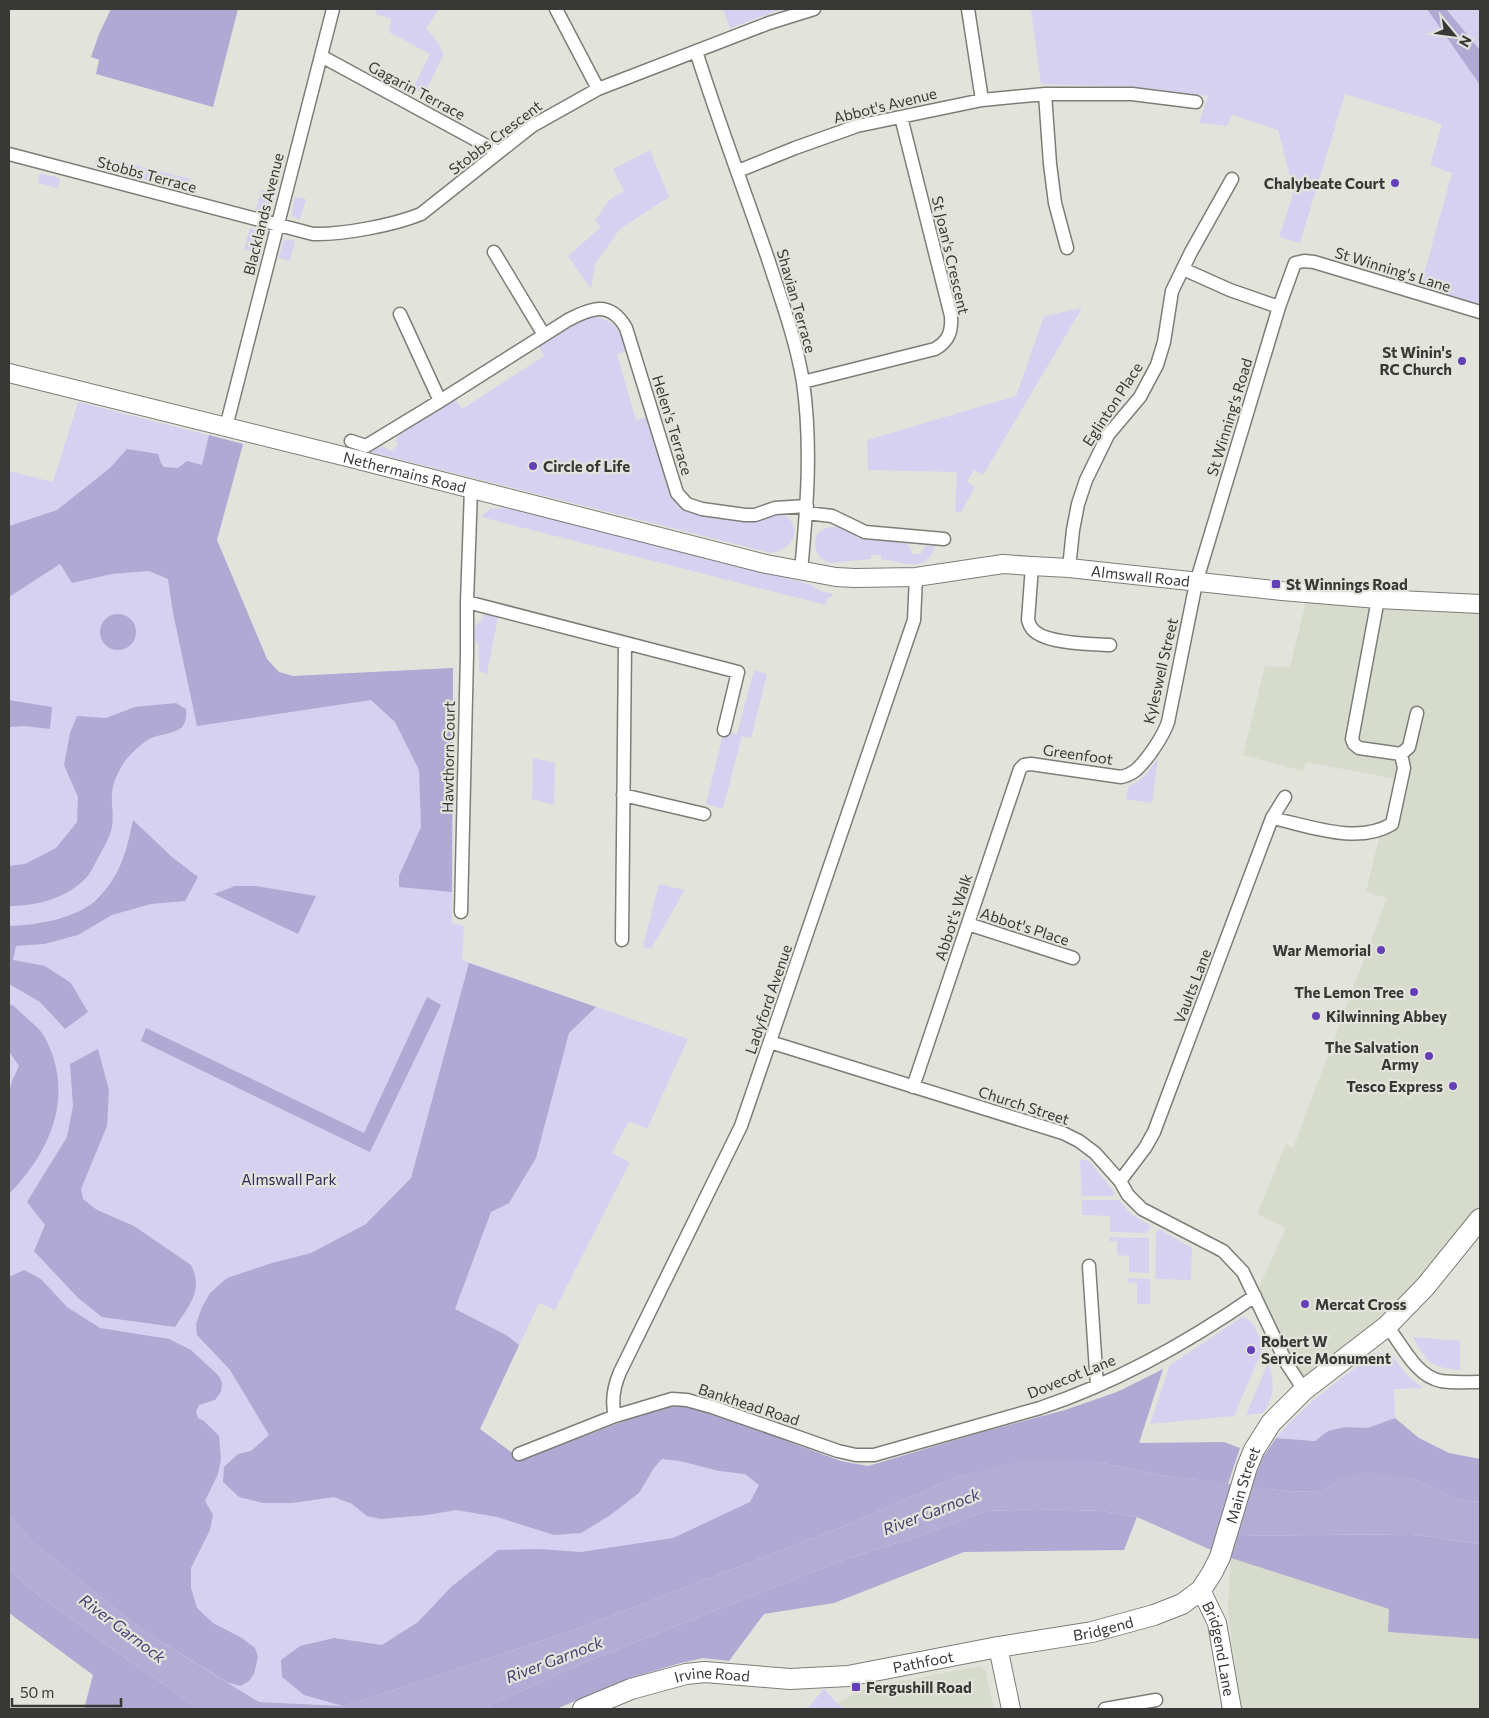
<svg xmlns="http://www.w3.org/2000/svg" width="1489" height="1718" font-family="Commissioner,sans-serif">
<rect width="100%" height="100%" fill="#e2e4dc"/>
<path fill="#d6dbcc" d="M1308,593L1480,604V1219L1461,1243L1304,1390L1253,1291L1259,1287L1286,1228L1257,1214L1286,1144L1293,1148L1387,898L1366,892L1381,830L1392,824L1402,780L1306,762L1303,771L1243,755L1265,666L1290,667Z
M1231,1558L1389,1609L1388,1632L1480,1639V1709H1242L1231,1641L1228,1607Z
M980,1666L985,1670L994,1709H846L837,1703L865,1688Z"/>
<path fill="#d6d1f0" d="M377,9H439L426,28C432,36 443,46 443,56L424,94L413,88L430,54L389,32L391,19L376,14Z
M723,9H783L730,28Z
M1031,9H1480V305L1420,288L1452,173L1430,165L1442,124L1345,94L1300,243L1279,237L1294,191L1278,130L1232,115L1227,126L1199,123L1208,96L1139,87L1041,84Z
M650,150L669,197L620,229L595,264L591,289L568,256L601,227L595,221L609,200L624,191L613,169Z
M97,156L191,179L187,191L94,166Z
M40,173L60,178L58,188L38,183Z
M261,190L275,193L271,208L265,211L256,210Z
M295,197L306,199L300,220L291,215Z
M250,228C267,232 263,239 260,253L244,249Z
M287,239L295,241L290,261L279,258L283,241Z
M1082,308L983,475L974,470L967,482L975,487L961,512H955L957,472L868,470L867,440L1016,396L1044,316Z
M590,316C615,319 619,329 628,351L617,354L636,420L647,417L669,493L676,503L682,508L710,516L751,522L781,513C805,526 794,549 771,553L370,452L383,446L391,451L398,445L396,441L398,434L455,398L462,409L544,356L538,346L577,321Z
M78,402L243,444L217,540L267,659L278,672L293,676L453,668L452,923L464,926L462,960L688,1039L647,1129L629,1121L612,1153L630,1162L555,1310L539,1303L480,1429L522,1460L658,1408L682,1406L841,1461L343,1706L259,1702L142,1630L9,1515V471L53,482Z
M502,505L809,584L821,591L833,594V596L827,598L826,605L481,517L491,508L501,509Z
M828,527H842L858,538L903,542L909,546L912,554H921C924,546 927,544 936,545C934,549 932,555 928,559C919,570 893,560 881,559V555H871V559L830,563L820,558C815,549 813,542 818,533Z
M484,614L498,617L487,674L479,671V645L474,639L476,625L482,620Z
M754,670L767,674L751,738L742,736L723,809L706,804L724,730L737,734Z
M533,758L555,763L554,805L532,799Z
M1158,758L1152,803L1126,799L1129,786C1143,781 1150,769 1158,758Z
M659,884L685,890L651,949L643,947Z
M1083,1159L1089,1161L1115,1193L1113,1196H1082L1080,1161Z
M1082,1200H1119L1131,1214L1151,1226L1147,1233L1110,1232V1216L1082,1215Z
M1159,1229L1192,1248L1191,1280L1155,1279L1156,1234Z
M1109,1237L1149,1238V1273L1129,1272V1256L1117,1255V1241H1109Z
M1128,1278L1150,1279V1304H1137V1283L1127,1282Z
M1242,1317C1256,1320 1258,1336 1263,1348L1234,1416L1150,1424L1170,1365Z
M1413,1337L1460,1341V1370C1432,1368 1426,1362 1413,1337Z
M1374,1353C1393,1351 1394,1359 1404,1371C1409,1378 1416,1383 1423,1388L1394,1389L1395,1418L1368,1428L1345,1427L1328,1431L1315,1441L1276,1438C1304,1404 1340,1380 1374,1353Z
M1268,1363C1275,1381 1275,1397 1263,1413L1246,1415Z
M824,1689L837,1703L846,1709H807Z"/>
<path fill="#b0a9d3" d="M111,9H238L213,107L96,74L99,60L91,57L99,34Z
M1427,9H1446L1480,50V85Z
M209,435L243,444L217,540L267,659L279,672L293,676L453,668L452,892L399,887V876L421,827L419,770L395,722L371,700L197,726L173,613L168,579L149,571L112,574L72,583L60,564L9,597V526L57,510L110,468L127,449L158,454L161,463L164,467L178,468L187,461L202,465Z
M100 632a18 18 0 1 1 36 0a18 18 0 1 1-36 0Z
M9,700L52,707L50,729L24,726L9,727Z
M176,703L186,709C189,735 169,731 151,738C143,742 130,754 125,761C119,770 113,782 112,793C111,804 114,815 112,827C110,837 103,849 98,858C94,865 91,873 86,878C66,899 36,906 9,906V866L25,864L56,848L77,822L78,797L64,765L70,733L77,716L106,718L135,707Z
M133,820L172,857L198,877L185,901L151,904L112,915L78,935L44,944L16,946L13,960L45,966L71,983L88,1012L65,1029L40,1002L9,984V926C36,925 67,920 90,905C97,901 109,886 113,879C124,862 129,840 133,820Z
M235,886H256L316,896L298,934L214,894Z
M469,963L596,1007L569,1033L536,1158L509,1203L491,1212L455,1309L506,1335L519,1345L480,1429L522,1460L658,1408L682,1406L707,1412L841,1461L868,1466L982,1432L1065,1410L1117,1392L1163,1369L1139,1443L1224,1442L1240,1448L1228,1484L1159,1475L1098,1462L961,1475L842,1527L585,1626L432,1678L343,1706L304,1695L282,1677L281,1660L300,1646L334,1638L382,1645L418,1622L451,1587L498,1550L539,1549L581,1552L673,1538L750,1502L759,1485L745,1474L719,1471L680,1461L662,1459L654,1468L639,1493L609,1516L581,1533L554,1535L497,1517L456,1510L427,1515L381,1519L367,1516L352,1504L334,1497L292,1503H263L239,1497L223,1482L224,1467L238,1454L251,1451L269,1435L230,1370L197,1335L196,1324L202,1307L210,1293L227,1278L272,1263L311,1253L366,1224L411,1178Z
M427,997L441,1005L370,1152L141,1041L146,1028L364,1133Z
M9,1004L14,1006C22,1015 39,1027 44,1036C76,1094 51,1151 9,1194V1094L12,1081L19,1066L9,1051Z
M98,1049L109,1090L107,1126L81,1189L83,1199L97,1210L134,1226L191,1265C204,1290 189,1306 175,1327L102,1317L78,1298L34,1251L45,1225L27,1202L67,1137L73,1106L70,1064Z
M24,1270L41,1279L67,1307L100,1328L169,1339L191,1350L219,1376L222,1383L221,1392L215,1400L199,1405L196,1412L198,1418L204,1421L219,1436L221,1459L218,1474L205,1501L213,1515L210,1530L191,1568V1588L197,1608L213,1623L242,1638L255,1648L258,1657L254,1674L249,1681L240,1686L227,1682L142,1630L31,1541L9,1515V1277Z
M1395,1418L1419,1438L1449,1453L1480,1459V1502L1459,1500L1410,1477L1342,1478L1321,1492L1287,1491L1251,1487L1263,1457L1276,1438L1315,1441L1328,1431L1345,1427L1368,1428Z
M1038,1509L1102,1511L1137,1517L1124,1550L964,1552L834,1603L764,1614L729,1661L703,1658L677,1664L628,1679L556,1709H482L578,1665L754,1595L847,1559L925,1534L986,1511Z
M1411,1534L1480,1544V1639L1388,1632L1389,1609L1231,1558L1237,1536Z
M9,1568L29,1588L124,1657L200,1709H84L93,1675L9,1613Z"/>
<path fill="#b3acd5" d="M1025,1460L1098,1462L1159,1475L1287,1491L1321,1492L1342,1478L1369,1472L1410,1477L1459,1500L1480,1502V1544L1411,1534L1237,1536L1211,1550L1137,1517L1102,1511L1038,1509L986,1511L925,1534L847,1559L754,1595L578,1665L482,1709H200L124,1657L29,1588L9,1568V1515L31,1541L142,1630L259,1702L343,1706L432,1678L585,1626L842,1527L961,1475Z"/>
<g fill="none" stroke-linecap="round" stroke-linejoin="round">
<defs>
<path id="street" d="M556,9L598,89
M968,9L982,100
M696,51C718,121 744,189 768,259C781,299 796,340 803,382C812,445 807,508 801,571
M321,56L498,152
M1045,94H1132L1196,102
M9,154L313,234C342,235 394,225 421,214L532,126L598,89L769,23L814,9
M738,171L795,148L857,126L982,100L1045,94L1050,164L1055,203L1067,248
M494,252L544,335
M1183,269L1230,290L1279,307
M400,314L440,401
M803,382L935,349C949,341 952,331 951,316L901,117
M226,427L333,9
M351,441L366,446L440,401L568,320C591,308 610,300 626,328L677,493L687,504L702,509L745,515H755L775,508L807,506
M807,513L832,516L865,532L944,539
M1032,566L1028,620C1029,622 1029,625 1031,627C1040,644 1092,644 1110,645
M1069,568L1073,530L1078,504L1086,480L1108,435L1140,397L1157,365L1164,342L1172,291L1191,252L1232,179
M1378,599L1352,739L1354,744L1359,748L1401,754L1409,747L1417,713
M467,602L738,672L724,730
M623,795L704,814
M1272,818C1310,826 1357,845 1392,824L1404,768L1401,754
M461,912L467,654V602L471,489
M968,924L1073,958
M622,940L625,643
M770,1042L1063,1133L1079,1141L1095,1153L1120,1181L1128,1195L1142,1209L1223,1251L1243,1272L1287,1364L1304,1390
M913,1087L1020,769L1024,765L1031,764L1121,777C1126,776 1131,774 1136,770C1147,760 1163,737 1168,722L1196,583L1279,307L1295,263L1304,261L1314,262L1480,312
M1120,1181L1145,1148L1154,1132L1272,818L1285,797
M1089,1266L1097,1386
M1387,1326C1402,1344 1415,1376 1441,1381C1453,1383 1467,1382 1480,1382
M615,1416C611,1401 614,1386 620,1372L741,1126L914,620L916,577
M519,1454L615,1416L672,1399L687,1400L712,1407L838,1451L856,1455H874L1040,1408C1115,1383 1190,1341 1255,1296
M1105,1709L1156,1700"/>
<g id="secondary">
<path id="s1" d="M9,373L347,457L766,564L836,577L855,578L916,577L1003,564L1032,566L1069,568L1282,591L1378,599L1480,604"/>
<path id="s2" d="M1201,1590L1217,1623L1232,1709"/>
<path d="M998,1647L1011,1709"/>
</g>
<g id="primary">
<path id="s3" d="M583,1709L631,1689L686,1674L705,1672L790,1679L848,1676L998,1647L1092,1632L1154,1615L1182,1604L1201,1590L1212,1573L1220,1557L1247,1467L1254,1450L1271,1423L1304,1390L1387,1326L1425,1287L1480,1219"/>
</g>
</defs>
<use href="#street" stroke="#7b7e76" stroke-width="15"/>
<use href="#secondary" stroke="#7b7e76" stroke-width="20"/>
<use href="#primary" stroke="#7b7e76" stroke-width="22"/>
<use href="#street" stroke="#fff" stroke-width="12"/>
<use href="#secondary" stroke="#fff" stroke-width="18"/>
<use href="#primary" stroke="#fff" stroke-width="20"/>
</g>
<g fill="#643eb7" stroke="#e2e4dc" stroke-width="2">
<circle cx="1395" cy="183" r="5"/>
<circle cx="1462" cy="361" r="5"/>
<circle cx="533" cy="466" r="5"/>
<rect x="1271" y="579" width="10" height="10" rx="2.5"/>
<circle cx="1381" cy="950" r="5"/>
<circle cx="1414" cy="992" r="5"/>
<circle cx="1316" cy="1016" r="5"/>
<circle cx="1429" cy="1056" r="5"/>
<circle cx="1453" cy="1086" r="5"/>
<circle cx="1305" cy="1304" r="5"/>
<circle cx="1251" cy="1350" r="5"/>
<rect x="851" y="1682" width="10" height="10" rx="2.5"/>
</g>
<g text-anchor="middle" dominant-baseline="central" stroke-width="4.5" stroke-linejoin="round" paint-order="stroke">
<g font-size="15" fill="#383936" stroke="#e2e4dc">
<text transform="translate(417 90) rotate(28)">Gagarin Terrace</text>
<text transform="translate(885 105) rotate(-14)">Abbot's Avenue</text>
<text transform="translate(495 137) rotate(-37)">Stobbs Crescent</text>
<text transform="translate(147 174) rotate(15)">Stobbs Terrace</text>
<text transform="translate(263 214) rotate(-76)">Blacklands Avenue</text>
<text transform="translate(951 255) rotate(77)">St Joan's Crescent</text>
<text transform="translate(1393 269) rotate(17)">St Winning's Lane</text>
<text transform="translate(797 301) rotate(74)">Shavian Terrace</text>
<text transform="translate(1112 404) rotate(-57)">Eglinton Place</text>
<text transform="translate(1229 417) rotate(-73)">St Winning's Road</text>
<text transform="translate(673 425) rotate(73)">Helen's Terrace</text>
<text stroke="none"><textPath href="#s1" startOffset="408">Nethermains Road</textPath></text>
<text stroke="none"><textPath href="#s1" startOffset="1158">Almswall Road</textPath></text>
<text transform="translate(1160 671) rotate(-77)">Kyleswell Street</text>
<text transform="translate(1078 754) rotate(8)">Greenfoot</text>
<text transform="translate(448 757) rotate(-89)">Hawthorn Court</text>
<text transform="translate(953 917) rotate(-72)">Abbot's Walk</text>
<text transform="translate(1025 926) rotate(18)">Abbot's Place</text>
<text transform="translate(1192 986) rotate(-69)">Vaults Lane</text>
<text transform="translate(768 999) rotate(-71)">Ladyford Avenue</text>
<text transform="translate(1024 1105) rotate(18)">Church Street</text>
<text transform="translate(1071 1376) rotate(-22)">Dovecot Lane</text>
<text transform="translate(749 1404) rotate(18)">Bankhead Road</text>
<text stroke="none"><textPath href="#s3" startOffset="751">Main Street</textPath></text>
<text stroke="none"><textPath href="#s3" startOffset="531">Bridgend</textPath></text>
<text stroke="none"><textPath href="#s2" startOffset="62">Bridgend Lane</textPath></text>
<text stroke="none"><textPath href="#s3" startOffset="348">Pathfoot</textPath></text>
<text stroke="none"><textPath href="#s3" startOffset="135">Irvine Road</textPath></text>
</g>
<g font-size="15" font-weight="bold" fill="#383936" stroke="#e2e4dc" text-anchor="end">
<text x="1385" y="183">Chalybeate Court</text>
<text x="1452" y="352">St Winin's<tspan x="1452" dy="17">RC Church</tspan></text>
<text x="543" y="466" text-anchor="start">Circle of Life</text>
<text x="1286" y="584" text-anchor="start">St Winnings Road</text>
<text x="1371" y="950">War Memorial</text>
<text x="1404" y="992">The Lemon Tree</text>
<text x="1326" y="1016" text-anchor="start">Kilwinning Abbey</text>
<text x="1419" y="1047">The Salvation<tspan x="1419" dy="17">Army</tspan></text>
<text x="1443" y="1086">Tesco Express</text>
<text x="1315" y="1304" text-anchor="start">Mercat Cross</text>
<text x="1261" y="1341" text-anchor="start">Robert W<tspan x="1261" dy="17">Service Monument</tspan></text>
<text x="866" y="1687" text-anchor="start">Fergushill Road</text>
</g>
<g font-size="15" fill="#332659" stroke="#e2e4dc">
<text x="289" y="1179">Almswall Park</text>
</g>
<g font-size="16" font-style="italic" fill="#493c72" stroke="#e2e4dc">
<text transform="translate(931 1511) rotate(-21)">River Garnock</text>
<text transform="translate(123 1628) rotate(37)">River Garnock</text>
<text transform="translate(554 1659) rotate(-21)">River Garnock</text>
</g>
</g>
<rect width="1489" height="1718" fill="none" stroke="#383936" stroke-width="20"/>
<g transform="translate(1454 35) rotate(119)" stroke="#e2e4dc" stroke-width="4" paint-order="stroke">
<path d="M0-4L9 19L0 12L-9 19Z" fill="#383936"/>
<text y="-8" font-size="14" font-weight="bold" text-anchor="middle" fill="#383936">N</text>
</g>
<path d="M12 1698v8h109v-8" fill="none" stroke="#383936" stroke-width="2.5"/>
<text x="20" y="1698" font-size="15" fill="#383936" stroke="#e2e4dc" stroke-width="4" paint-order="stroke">50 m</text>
</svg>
